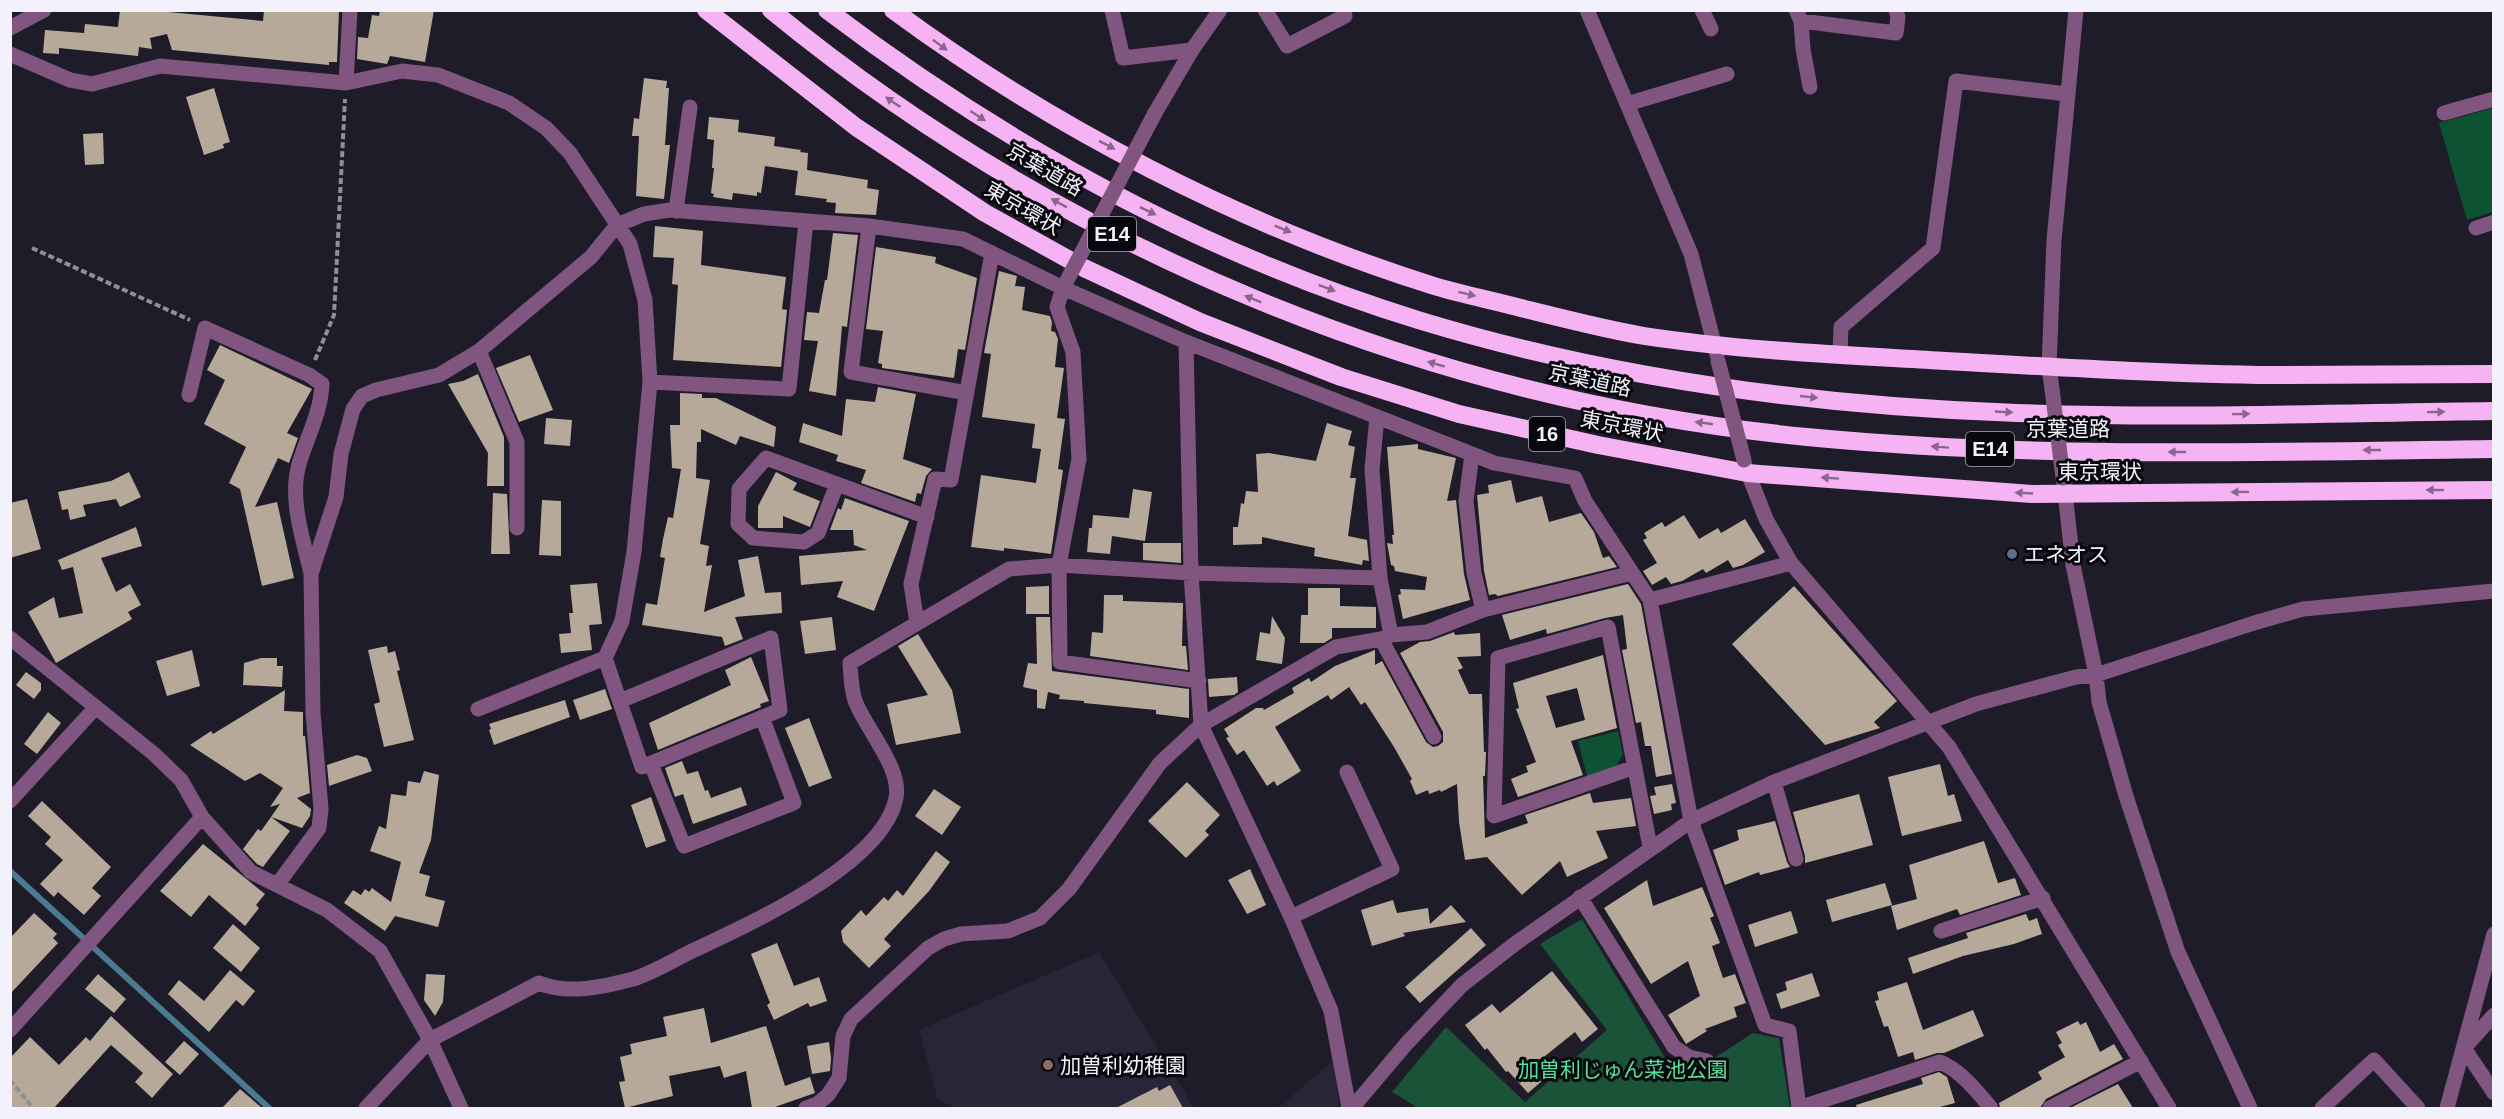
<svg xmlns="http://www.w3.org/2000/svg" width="2504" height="1119" font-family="Helvetica,'Noto Sans JP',sans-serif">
<rect width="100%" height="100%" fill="#1f1c2a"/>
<path fill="#292538" d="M1099,952L1194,1108H955L938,1099L919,1030Z
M1334,1060L1339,1105L1336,1108H1278Z"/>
<path fill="#0d5233" d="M2493,108V212L2467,220L2439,123Z
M1618,731L1623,754L1616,767L1587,776L1578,741Z"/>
<path fill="#1b5338" d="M1582,919L1679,1081L1753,1033L1779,1038L1790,1108H1418L1392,1092L1446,1027L1525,1102L1607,1030L1540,944Z"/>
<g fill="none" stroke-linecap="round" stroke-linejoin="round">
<path stroke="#497a8f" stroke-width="6" d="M10,871L269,1108"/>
</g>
<path fill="#b6a999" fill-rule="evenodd" d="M120,10H147L263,21L264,10H339L337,62H329V65L172,50L167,34L150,38L152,49L139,47L138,56L59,48V54L43,53L45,30L84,33L85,24L118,27Z
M380,10H434L425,62L390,56L387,64L357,59L358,37L368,38L372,15L379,16Z
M644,78L667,81L666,88H669L665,145H670L664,199L636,196L639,136H632L634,118L639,119Z
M214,88L230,142L223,144L224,148L204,155L186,97Z
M709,117L739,120L738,132L775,137L774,146L801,150L800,152L808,153L807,170L868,180L867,188L879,190L876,215L835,213L836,203L826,202L827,199L795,195L798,171L765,166L761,193L757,192V196L733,193L732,200L713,197L714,194L711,193L714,168H712L714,140L707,139Z
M103,133L104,164L85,165L83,134Z
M655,226L703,231L701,265L786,277L782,309L787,310L781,367L673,360L678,285L672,284L674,258L653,257Z
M833,233L858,235L847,327L842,326L836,396L809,391L818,341L804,340L807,312L819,313L825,280H827Z
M876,247L936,257L935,263L977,278L965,350L958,349L954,378L882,368V364L878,363L883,331L866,329Z
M999,271L1017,276L1015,286L1025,287L1022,310L1050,316L1052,322L1051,331L1055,332L1058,339L1055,367L1064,368L1057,418L1065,419L1058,469L1063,470L1051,554L1004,548V551L971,547L981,475L1036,483L1041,449L1032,448L1035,424L982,417L991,354L984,353Z
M220,345L312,389L287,433L298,438L289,463L278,458L255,507L277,502L294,578L262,586L240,489L229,483L246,447L204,424L225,380L207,370Z
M530,355L553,410L519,422L496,368Z
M478,374L504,437V486H487L488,453L448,384L463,381Z
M878,387L916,394L903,459L932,469L926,476L921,494L917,493L915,502L861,483L866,470L836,461L838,455L799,442L803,423L842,436L846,399L875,402Z
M680,393L702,394V398H716L776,427L774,447L740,436L736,445L701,429V442H697L696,478L710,480L700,544L709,546L706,566L712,565L704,612L745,596L738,560L758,556L765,593L781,592L782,613L735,617L743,639L725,646L722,637L642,625L646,603L657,605L665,558L660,557L663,539L668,517L673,518L681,469L672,468L670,425H680Z
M546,418L572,420L570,446L544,444Z
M1327,423L1352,431L1348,445L1355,447L1350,478H1356L1348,536L1367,540L1369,561L1363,560L1362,565L1314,556L1315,548L1262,537V544L1233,545V527H1238L1241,503L1244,504L1246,491L1258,492L1256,454L1269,453L1316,461Z
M1418,444V449L1456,458L1447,501L1456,500L1464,574L1470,600L1403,619L1398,595L1401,594L1400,589L1425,590L1427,577L1395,571L1394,566L1391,565L1387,543L1393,544L1392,535H1394L1387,447Z
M129,472L141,497L120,507L116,499L83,505L86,516L70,520L68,509L62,510L58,492L111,481Z
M776,472L797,483L793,490L820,501L810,527L783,516V528H758V506Z
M1511,480L1516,503L1542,496L1549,522L1581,513L1594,532L1603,558L1609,556L1617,567L1498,596L1495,594L1489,595L1484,571L1477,495L1489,493L1488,485Z
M1133,489L1152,492L1145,541L1112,536L1110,554L1087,552L1089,528H1092L1093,515L1129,518Z
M493,493L507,494L510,554H491Z
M845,498L909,521L874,611L837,597L843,581L801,585L799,556L867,550L854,545L853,530H830L838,508L841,510Z
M27,499L41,549L10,558V503Z
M542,500L561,501V556L539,555Z
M1684,515L1699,539L1718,528L1721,533L1745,519L1765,552L1743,565L1733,568L1728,560L1706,573L1703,569L1682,581L1671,584L1666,577L1652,585L1643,571L1657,563L1643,540L1647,538L1644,533L1662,522L1665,527Z
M136,527L142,546L101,558L116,592L130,584L141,605L128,612L132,619L56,663L28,612L54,597L59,618L83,613L73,567L62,570L58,560Z
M1143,543H1181V563L1143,560Z
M597,583L602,624L589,625L592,650L561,653L559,634L571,633L569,613H573L570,585Z
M1628,584L1641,604L1672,774L1656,777L1651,746H1645L1641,722L1636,723L1622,650L1627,649L1623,615L1605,618L1547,634L1546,629L1510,640L1502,615Z
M1049,586V614H1026V587Z
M1794,586L1897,701L1874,722L1880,728L1825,745L1732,644Z
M1308,588H1340V606L1376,607V628H1332V638L1324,643H1300L1301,615H1308Z
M1104,595H1123V601L1183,603L1182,646H1186L1188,670L1090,656L1092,632L1103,633Z
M1272,616L1285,638L1282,664L1256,660L1260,632L1270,634Z
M832,617L836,650L805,654L800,621Z
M1036,617H1050L1052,671L1189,689V718L1156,714V710L1084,703V701L1059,699L1060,695L1048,692L1045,709L1037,708V690L1023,687L1028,663L1037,664Z
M1454,632L1455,635L1480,633L1481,656L1457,657L1463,668L1458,670L1469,694H1482L1484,752H1486L1485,776H1483L1485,838L1528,823L1525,815L1590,793L1593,803L1631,798L1636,826L1596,831L1608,858L1567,877L1560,861L1522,895L1487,857L1465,860L1459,822L1457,784L1441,792L1440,790L1429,794L1428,790L1416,795L1410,781L1412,779L1394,747L1365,702L1361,705L1349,687L1331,700L1328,695L1275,727L1301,771L1277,786L1274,781L1267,786L1244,750L1237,755L1226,738L1229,737L1224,729L1256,708H1263L1264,710L1294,693L1292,688L1309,678L1311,682L1335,666L1375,650V665L1382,661L1426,742L1433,747L1438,746L1443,742V732L1400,653L1420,642L1430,641Z
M918,634L952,690L961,733L896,745L887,704L928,695L898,646Z
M387,646L388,653L395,651L400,670L397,671L414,740L384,747L374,704L380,702L368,650Z
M192,650L200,686L167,696L156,661Z
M1603,655L1617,728L1571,741L1583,775L1518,797L1511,779L1528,772L1526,766L1536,762L1516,709L1519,708L1513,683ZM1577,688L1585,720L1556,728L1546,696Z
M751,657L769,701L760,704L761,707L658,750L649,723L731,685L725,670Z
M261,658H277V666H283L282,687L243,685L244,663Z
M26,672L41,683V690L34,699L16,685Z
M1237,677L1238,692L1234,695L1209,697L1208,679Z
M605,689L612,709L580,720L573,700Z
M285,690L284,711L303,712V736H305L310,793L297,798L311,809L310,816L302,828L271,817L280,804L270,807L283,788L260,773L245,781L190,745L211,731L213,734Z
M565,700L570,717L494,745L489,730L491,729L489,724Z
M48,712L61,723L37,754L24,744Z
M809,718L832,778L809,787L785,728Z
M357,755L367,758L372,771L329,786L327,765Z
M682,761L687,774L698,771L705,791L708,790L711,798L741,787L747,805L693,824L683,794L675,797L665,768Z
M1940,764L1948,796L1954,794L1962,821L1902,836L1888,777Z
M424,771L439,775L431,840L419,873L430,876L425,896L445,901L438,927L395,916L385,931L344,903L353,890L361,895L365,889L369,892L372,888L391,902L401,862L370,851L379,826L386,829L391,794L406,796L408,781L420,783Z
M1187,782L1220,815L1205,831L1209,835L1186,858L1148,821Z
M1672,784L1676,803L1671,804L1672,810L1654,814L1650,796L1656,795L1654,787Z
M934,789L961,807L942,835L915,816Z
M1859,794L1873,845L1805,863V856L1793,812Z
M651,797L666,841L646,848L631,805Z
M42,801L111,867L92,888L101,896L84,915L58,892L54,897L40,884L63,860L45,844L51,837L28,816Z
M271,817L290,831L263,867L257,864L243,849L258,829L261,831Z
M1775,821L1787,862L1790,867L1760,875L1759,872L1725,885L1713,850L1739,840L1737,830Z
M1984,841L1998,883L2015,878L2021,895L1960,915L1957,909L1897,930L1891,906L1917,899L1909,865Z
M203,844L265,894L256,905L259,908L245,926L209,895L191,917L160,891Z
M936,851L950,862L929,891L884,939L891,946L869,968L843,942L841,931L861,910L866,916L884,897L888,901L897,890L903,896Z
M1250,869L1266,905L1247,914L1228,880Z
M1647,880L1653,906L1702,887L1714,916L1710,918L1720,943L1712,946L1723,978L1735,974L1746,1003L1734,1007L1737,1017L1705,1029L1707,1031L1686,1044L1668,1015L1700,996L1688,961L1651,984L1604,908Z
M1885,883L1892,905L1832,922L1826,900Z
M1393,900L1397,913L1428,908L1430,924L1451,905L1466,922L1403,933L1405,936L1372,946L1361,910Z
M1791,911L1798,933L1755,947L1748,925Z
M34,913L57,934L53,938L58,943L10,994V938Z
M2026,914L2029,921L2037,918L2042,934L2014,944L1963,956L1913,974L1908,958L1968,938L1966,933Z
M233,924L260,948L241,972L213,948Z
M1471,928L1486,945L1420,1003L1405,987Z
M777,943L794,986L819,977L827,1001L810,1007L808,1003L774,1020L767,1005L770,1003L751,954Z
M230,970L255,991L243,1006L236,1000L209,1032L168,994L179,980L204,1001Z
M1552,971L1598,1029L1582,1042L1575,1032L1545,1056L1556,1069L1528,1093L1508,1071L1506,1072L1487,1048L1485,1050L1465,1025L1492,1004L1500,1013Z
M1812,973L1820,996L1781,1009L1776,994L1787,990L1785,982Z
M98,974L126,999L114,1013L85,989Z
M426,974L445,975L443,1002L435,1016L424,1000Z
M1907,982L1923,1030L1973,1010L1984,1036L1944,1053H1937L1915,1060L1913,1052L1898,1057L1888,1026L1884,1027L1875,1001L1879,1000L1877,992Z
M704,1008L711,1043L766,1026L785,1086L810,1077L815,1093L772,1108H752L746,1071L724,1078L720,1066L669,1076L673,1096L625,1108L619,1082L625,1081L620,1057L632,1054L630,1044L667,1036L663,1017Z
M111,1016L173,1074L152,1098L135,1082L143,1073L111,1045L54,1108H10V1058L30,1037L59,1065L86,1037L90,1041Z
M2078,1021L2080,1025L2086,1022L2100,1052L2114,1044L2123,1059L2046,1099L2040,1108H2000L1999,1103L2042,1079L2038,1072L2065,1057L2058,1045L2062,1043L2056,1032Z
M184,1041L199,1054L180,1075L165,1062Z
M829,1042L831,1058L830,1071L812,1074L807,1046Z
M1939,1072L1947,1077L1955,1103L1936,1108H1857L1856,1105L1923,1084L1921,1078Z
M2118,1084L2133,1108H2070Z
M1170,1085L1183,1108H1116L1157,1087L1159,1091Z
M240,1089L262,1108H222Z"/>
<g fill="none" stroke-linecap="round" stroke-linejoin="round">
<path stroke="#908e99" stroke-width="4" stroke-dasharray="6 3" stroke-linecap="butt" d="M32,248L190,320
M315,360L334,315L345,99
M10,1080L33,1108"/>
<path stroke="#80557f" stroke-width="15" d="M1112,10L1123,58L1192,50
M1265,10L1287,46L1345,16
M1587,10L1691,254L1717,355
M1702,10L1711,29
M1796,10L1801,21L1803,49L1810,87
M1801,21L1896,33L1898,17L1896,10
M10,28L44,10
M10,54L70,80L92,84L160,66L346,83L402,71L438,75L509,103L546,128L570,153L630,244L645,300L650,382L634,552L622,621L605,658L642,767L780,710L771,638L620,701
M346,83L350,10
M1627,104L1727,74
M1155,113L1192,50L1220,10
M2444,113L2494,99
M676,211L690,107
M869,226L851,372L967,393
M2476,228L2494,222
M1063,288L1057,307L1073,352L1079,459L1059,565L1060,662L1199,681
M1186,342L1191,573L1201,725L1291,917L1331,1011L1349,1108
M479,351L517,442V528
M1840,355L1841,327L1933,248L1956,81L2067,94
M650,382L789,389L806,221
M2052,389L2049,367L2054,240L2076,10
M189,395L205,328L309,375L322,384C321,412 307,437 299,464C289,499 303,539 311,573
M1377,417L1372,469L1380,578
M1472,454L1466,501L1474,573L1483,610
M1744,463L1766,519L1791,563L1949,747L2169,1108
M2064,483L2073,565L2096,675L2099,702L2126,796L2178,952L2250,1108
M837,484L818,533L804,542L753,538L738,524L739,489L766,458L927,517
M1650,600L1791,563
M917,623L911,584L935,479L951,480L992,253
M10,638L154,754L181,780L202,817L251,872L327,910L380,951L430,1040L461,1108
M1381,639L1434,737
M478,709L605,658
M651,764L684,846L794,803L762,717
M1635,767L1494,816L1498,658L1608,627L1650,847
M1774,782L1796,859
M10,801L96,707
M277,885L319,828L321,809L313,713L311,574L336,497L341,454L353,409L362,396L376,390L439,375L479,351L591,257L617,225L644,214L670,210L869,226L963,239L1063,288L1186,342L1472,454L1494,463L1575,478L1585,501L1650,600L1691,821L1765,1025L1789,1031L1799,1108L1940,1062C1960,1070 1977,1091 1991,1108
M1580,897L1674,1047L1689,1057L1707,1061
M1291,917L1392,869L1347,772
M1941,931L2043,898
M2494,1015L2464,1048L2494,1093
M10,1030L202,817
M366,1108L430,1040L539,983C568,995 603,987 633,979C652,973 672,961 690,952C747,925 883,865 896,798C902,769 867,730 856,703C851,692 851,675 850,663L1009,569L1059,565L1191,573L1380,578L1391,635
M806,1108L817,1104L828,1095L839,1078L843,1036L851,1019L928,948L944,939L961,934L1008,931L1040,918L1069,889L1160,763L1201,725L1336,647L1381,639L1391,635L1427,632L1483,610L1632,573
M1352,1108L1407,1043L1462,985L1516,943L1691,821L1774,782L1976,704L2076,677L2096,675L2254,623L2303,609L2494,591
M2050,1108L2141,1061
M2322,1108L2374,1060L2418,1108
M2447,1108L2494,934"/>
<path stroke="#f5b3f3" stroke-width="18" d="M706,10L856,127L985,213L1084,268L1200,322L1341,377L1459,414L1598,445L1747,473L2032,494L2494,490
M771,10C1065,251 1429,400 1807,437C2035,459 2265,452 2494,449
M827,10C1005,145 1204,254 1418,320C1611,379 1816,406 2017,413C2176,419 2335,413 2494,411
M893,10C1053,128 1241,225 1431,285C1460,294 1491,300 1521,308C1561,318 1603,329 1644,336C1744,351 1846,355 1946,361C2055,367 2165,374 2274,375C2347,375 2421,374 2494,374"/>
<path stroke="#80557f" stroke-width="15" d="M1063,288L1155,113
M1718,361L1744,460
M2052,389L2063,478"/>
</g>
<defs><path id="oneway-solid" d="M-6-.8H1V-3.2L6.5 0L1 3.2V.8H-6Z" transform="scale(1.5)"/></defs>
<g fill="#8a668c">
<use href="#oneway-solid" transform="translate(940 45) rotate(36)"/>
<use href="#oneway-solid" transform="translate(893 102) rotate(-146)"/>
<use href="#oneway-solid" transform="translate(978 116) rotate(33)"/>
<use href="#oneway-solid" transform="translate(1107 145) rotate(27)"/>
<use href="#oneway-solid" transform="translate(1059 203) rotate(-151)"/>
<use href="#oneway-solid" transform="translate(1148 211) rotate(26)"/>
<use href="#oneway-solid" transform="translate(1283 229) rotate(22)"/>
<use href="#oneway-solid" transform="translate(1327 288) rotate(21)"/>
<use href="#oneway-solid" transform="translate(1467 294) rotate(14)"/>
<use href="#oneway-solid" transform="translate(1253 299) rotate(-158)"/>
<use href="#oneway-solid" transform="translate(1436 364) rotate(-164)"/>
<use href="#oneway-solid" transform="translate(1809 397) rotate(6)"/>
<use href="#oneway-solid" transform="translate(2004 412) rotate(3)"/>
<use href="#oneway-solid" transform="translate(2436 412) rotate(-1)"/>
<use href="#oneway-solid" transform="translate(2241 414) rotate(-1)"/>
<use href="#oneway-solid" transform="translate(1704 423) rotate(-172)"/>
<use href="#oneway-solid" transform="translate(1940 447) rotate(-176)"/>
<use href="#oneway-solid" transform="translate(2372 450) rotate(180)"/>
<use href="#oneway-solid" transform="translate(2177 452) rotate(-180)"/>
<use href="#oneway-solid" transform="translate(1830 478) rotate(-176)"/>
<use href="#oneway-solid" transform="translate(2435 490) rotate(180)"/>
<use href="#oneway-solid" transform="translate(2240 492) rotate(179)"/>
<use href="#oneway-solid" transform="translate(2024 493) rotate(-177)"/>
</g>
<circle fill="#5c6f8a" stroke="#08070d" stroke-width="2" cx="2012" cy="554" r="6"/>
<circle fill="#8d6e63" stroke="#08070d" stroke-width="2" cx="1048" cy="1065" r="6"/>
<g text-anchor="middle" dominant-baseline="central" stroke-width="6" stroke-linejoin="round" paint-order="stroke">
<g fill="#08070d" stroke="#acabb4" stroke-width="1.5">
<rect x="1088" y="217" width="48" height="34" rx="4.5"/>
<rect x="1529" y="417" width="36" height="34" rx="4.5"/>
<rect x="1966" y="432" width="48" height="34" rx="4.5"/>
</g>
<g font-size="20" font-weight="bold" fill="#f3f1fb">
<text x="1112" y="234">E14</text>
<text x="1547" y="434">16</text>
<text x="1990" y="449">E14</text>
</g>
<g font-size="21" fill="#f3f1fb" stroke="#08070d">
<text transform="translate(1045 169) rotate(30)">京葉道路</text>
<text transform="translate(1023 208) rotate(30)">東京環状</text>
<text transform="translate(1590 380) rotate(12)">京葉道路</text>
<text transform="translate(1622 426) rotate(11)">東京環状</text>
<text x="2068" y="428">京葉道路</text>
<text x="2100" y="471">東京環状</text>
</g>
<g font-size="21" fill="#f3f1fb" stroke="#08070d" text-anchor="start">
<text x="2024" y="554">エネオス</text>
<text x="1060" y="1065">加曽利幼稚園</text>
</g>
<g font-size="21" fill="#54e09c" stroke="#08070d">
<text x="1623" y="1069">加曽利じゅん菜池公園</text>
</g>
</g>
<rect width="2504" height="1119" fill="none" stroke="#f3f1fb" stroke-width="24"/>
</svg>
